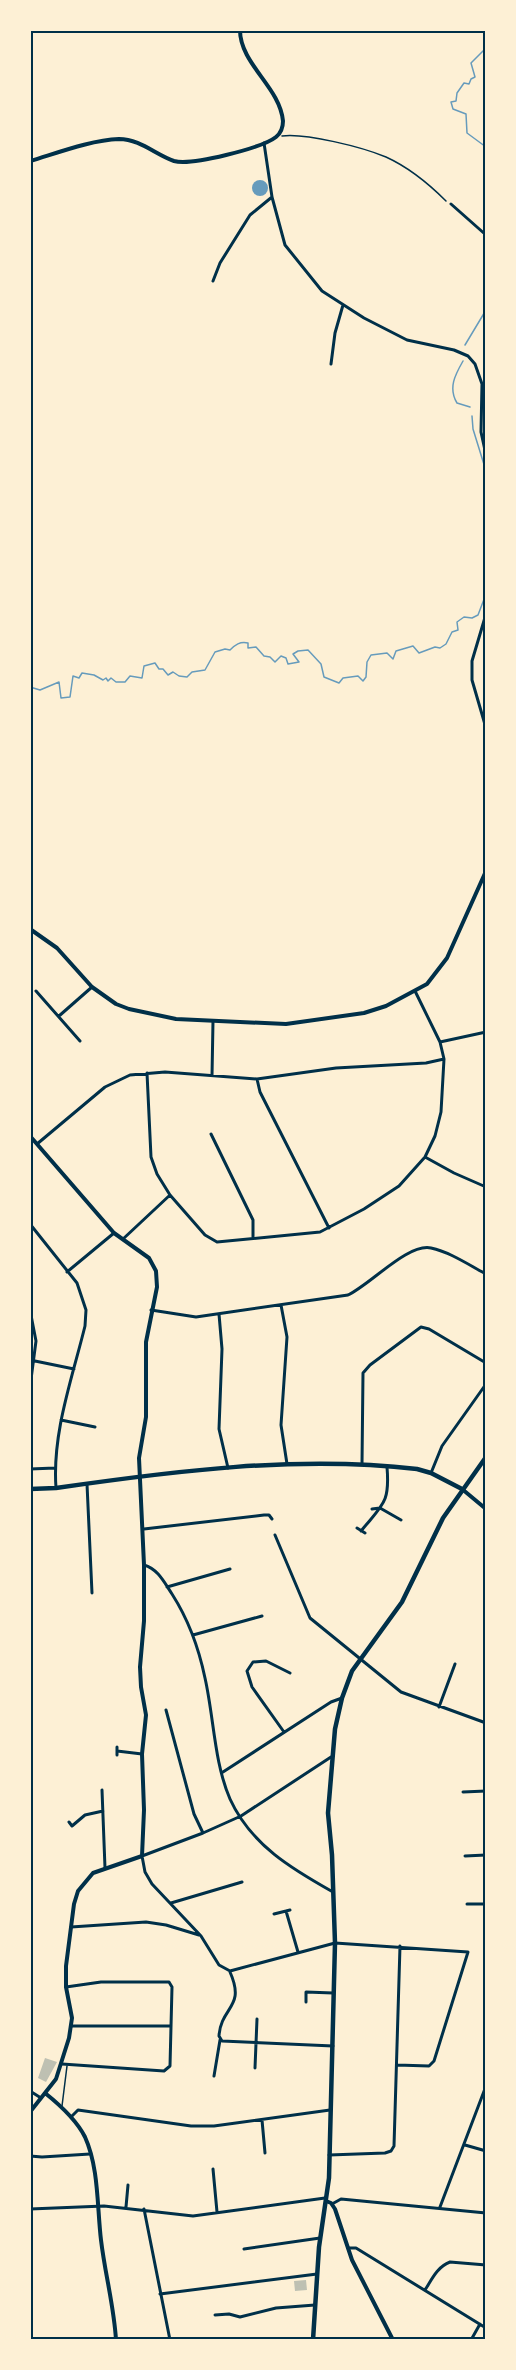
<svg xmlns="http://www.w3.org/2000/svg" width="516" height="2370" font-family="Poppins,sans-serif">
<rect width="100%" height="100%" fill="#fdf0d5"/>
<path fill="#669bbc" d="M252 188a8 8 0 1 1 16 0a8 8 0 1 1-16 0Z"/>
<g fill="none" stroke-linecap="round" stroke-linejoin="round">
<path stroke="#669bbc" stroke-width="1.5" d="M486,48L471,63L475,77L471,79L469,84L464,83L457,93L456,101L451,102L453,109L466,114L467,133L486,147
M465,345L486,310
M463,361C455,375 448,388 457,403L470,407
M472,416L473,429L486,471
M30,687L40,690L59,682L61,698L70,697L73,676L79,678L82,673L94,675L103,680L106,678L108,681L111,678L116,682H125L130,676L142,678L144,666L155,663L159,669H163L168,675L173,672L179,676L187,677L192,672L205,670L215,652L225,649L230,650C235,645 240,641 248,643V648L256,647L264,656L270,657L275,662L281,656L286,658L288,664L299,662L293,654L298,651L308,650L321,664L324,677L339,683L343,678L358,676L363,681L366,677L367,662L371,655L387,653L393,659L396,651L413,646L419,653L435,647L440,648L446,644L452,632L458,630L457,622L464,617L472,618L478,615L486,594"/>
</g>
<path fill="#bec0b2" d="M45,2058L57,2062L46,2082L38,2078Z
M306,2280L307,2290L295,2291L294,2281Z"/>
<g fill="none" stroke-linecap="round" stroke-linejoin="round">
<path stroke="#003049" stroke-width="1.5" d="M282,136C306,133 362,147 386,157C408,167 429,184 446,201"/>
<path stroke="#003049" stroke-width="1.5" d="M62,2106L67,2066"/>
<path stroke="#003049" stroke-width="3" d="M264,143L272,197L285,245L322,291L364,318L407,340L454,350L468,356L475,364L482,384L481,432L486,455
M451,204L486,235
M213,281L220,263L250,215L272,197
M331,364L335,333L343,305
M486,614L472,661V680L486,728
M36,991L80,1041
M59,1016L92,987
M440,1042L486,1032
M147,1073L151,1157L157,1174L170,1195L205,1235L217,1242L320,1232L364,1209L399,1186L425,1157L435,1136L441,1112L444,1059L440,1042L415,991
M212,1076L213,1021
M257,1079L260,1092L329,1228
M211,1134L253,1220V1237
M37,1144L105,1087L130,1075L165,1072L257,1079L336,1068L426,1063L444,1059
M425,1157L454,1173L486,1187
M30,1224L77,1283L86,1310L85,1326C72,1379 52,1433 56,1488
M123,1239L170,1195
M67,1272L114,1233
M281,1305L287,1337L281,1425L287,1464
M30,1310L36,1341L30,1387
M151,1310L196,1317L348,1295C371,1284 408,1243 431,1248C450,1252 469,1265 486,1274
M219,1314L222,1349L219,1429L228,1468
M35,1361L74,1369
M61,1420L95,1427
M362,1464L363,1373L370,1365L421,1327L429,1329L486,1363
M30,1469L55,1468
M431,1473L442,1446L486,1384
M87,1484L92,1593
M372,1509L380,1508L401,1520
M357,1528L365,1533
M144,1529L264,1515H269L272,1519
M361,1531C383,1504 390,1503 387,1467
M275,1535L310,1618L401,1692L486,1723
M144,1565C158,1569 164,1582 172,1594C188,1619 199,1649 205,1678C214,1718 214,1762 230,1799C251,1845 292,1869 333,1892
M167,1587L230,1569
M193,1635L262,1616
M439,1707L455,1664
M166,1710L194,1814L203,1833
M284,1732L252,1687L247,1671L253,1662L266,1661L290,1673
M117,1751L142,1754
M117,1755V1747
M331,1757L241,1816L203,1833L142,1856L145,1872L152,1884L201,1936L219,1965L230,1971L335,1943L468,1952L434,2061L429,2066L397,2065
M223,1772L331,1702L342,1698
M102,1790L105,1868
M463,1792L486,1791
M69,1822L72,1826L85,1815L103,1811
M465,1856L486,1855
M171,1903L242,1882
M467,1904H486
M286,1911L298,1952
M274,1914L290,1910
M71,1927L146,1922L166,1925L199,1935
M230,1972C246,2008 221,2006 219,2036L222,2041L333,2046
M306,2002V1992L333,1993
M72,2026H171
M62,2064L164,2071L170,2066L172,1987L169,1982H101L66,1987
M255,2068L257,2019
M214,2076L220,2040
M30,2091L41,2098
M71,2117L78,2110L191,2126H214L330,2110
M262,2120L265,2153
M465,2145L486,2151
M329,2155L385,2153L391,2151L394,2146L400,1946
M30,2156L42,2157L90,2154
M213,2169L217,2212
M332,2204L341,2199L486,2213
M126,2207L128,2185
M440,2207L486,2086
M30,2209L104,2206L193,2216L325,2198
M144,2209L170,2340
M348,2248H356L486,2328
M244,2249L320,2238
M425,2290C432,2279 437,2267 450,2262L486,2265
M160,2294L317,2274
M215,2315L229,2314L240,2317L276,2308L315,2305
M471,2340L480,2324"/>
<path stroke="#003049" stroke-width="4" d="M30,161C57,153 91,140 119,139C140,139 156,155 174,161C191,166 262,148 276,137C281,133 283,127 283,121C280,87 240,64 240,30
M30,929L57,948L92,987L116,1004L129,1009L176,1019L286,1024L364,1013L386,1006L427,984L447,958L486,871
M30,1136L114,1233L149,1258L156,1271L157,1287L146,1342V1417L139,1458L144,1565V1621L140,1667L141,1687L146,1715L142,1754L144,1810L142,1856L93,1873L78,1891L74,1904L66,1966V1987L72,2018L69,2038L56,2079L30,2112
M45,2093C60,2105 76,2119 85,2137C99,2168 97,2207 101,2240C105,2274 114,2306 116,2340"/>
<path stroke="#003049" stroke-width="4" d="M462,1489L486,1509
M326,2201L331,2203L335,2209L352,2260L393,2340"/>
<path stroke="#003049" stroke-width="4.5" d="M30,1489L56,1488C174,1471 298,1455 417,1469L431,1473L462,1489
M313,2340L319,2247L329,2178L335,1943L332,1855L328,1813L335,1729L342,1698L352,1671L402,1602L443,1518L486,1457"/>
</g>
<rect width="516" height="2370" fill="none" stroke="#fdf0d5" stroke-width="63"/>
<rect x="32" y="32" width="452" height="2306" fill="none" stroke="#003049" stroke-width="2"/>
</svg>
